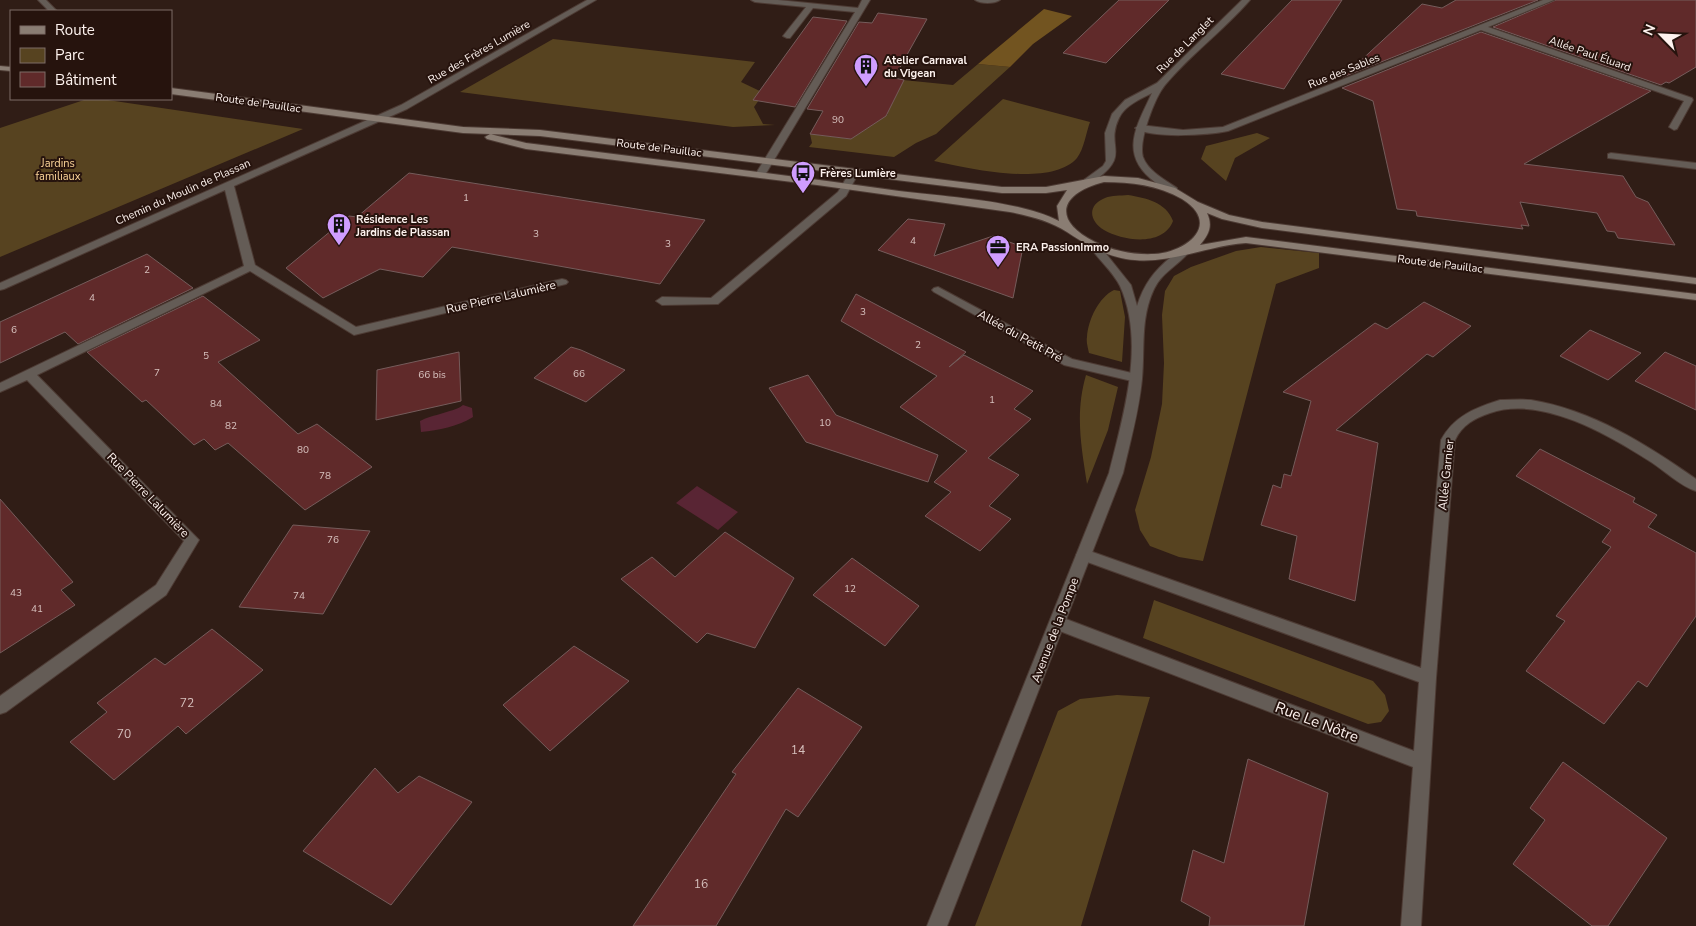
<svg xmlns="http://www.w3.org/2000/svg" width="1696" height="926" font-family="'Nunito Sans',sans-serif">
<rect width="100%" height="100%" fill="#301d16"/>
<path fill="#574320" d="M553,39L755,62L741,82L764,93L754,107L763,124L775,125L733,127L460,92Z
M978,64L1010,67L936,134L916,143L894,157L809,147L812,143L810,134L851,139L888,114L883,112L893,102L903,80L953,85Z
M87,99H101L303,129L0,257V128Z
M1003,99L1090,122C1086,133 1084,149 1077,158C1051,188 967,168 934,161Z
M1257,133L1270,138L1235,158L1226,181L1201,159L1206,146Z
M1128,195C1146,198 1166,202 1173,221C1163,247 1123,241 1104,230C1089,221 1087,205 1105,198C1112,195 1120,196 1128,195Z
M1261,247L1319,253V268L1276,284L1203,561L1179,557L1150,546L1140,530L1135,510L1151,457L1162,404L1164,363L1162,315L1165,291L1174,276L1191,267L1236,251Z
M1114,290L1120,291L1125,317L1122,362L1089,353C1088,348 1086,342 1087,337C1088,320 1099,297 1114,290Z
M1086,375L1118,387L1108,430L1087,484C1081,445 1075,413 1086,375Z
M1154,600L1373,681L1385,695L1389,711L1381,722L1368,724L1143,638Z
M1117,695L1150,697L1081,926H975L1058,711L1080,699Z"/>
<path fill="#725420" d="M1044,9L1072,16L1033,44L1010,67L978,64Z"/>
<path fill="#592534" d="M463,405L472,408L473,417C457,427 439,430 421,432L420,421C431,415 457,411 463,405Z
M697,486L738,512L718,530L676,503Z"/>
<path fill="#602a2a" stroke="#755c5b" d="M1119,0H1169L1106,63L1063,53Z
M1292,0H1342L1284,89L1221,74Z
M1456,0H1538L1343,77L1422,4L1442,8Z
M1556,0H1696V67L1669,83L1666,82L1661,85L1493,27Z
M878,13L927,19L894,78L904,80L886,116L851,139L810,134L823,111L807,109L859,22L872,23Z
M813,17L847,21L795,107L753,100Z
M1481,32L1651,91L1524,164L1623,176L1636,197L1648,202L1675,245L1618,238L1615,232L1607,231L1597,213L1520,202L1529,226L1521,225L1523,229L1417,216L1416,211L1397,209L1373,101L1342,88Z
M409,173L618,206L705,220L660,284L452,247L423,277L380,269L323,298L286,268L349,216L357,217Z
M908,219L945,224L934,256L993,236L1023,247L1013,298L878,250Z
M147,254L193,288L78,344L65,332L0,363V322Z
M856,294L966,352L949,367L964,355L1033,391L1014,409L1031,419L988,458L1019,475L989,506L1011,519L980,551L925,516L951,492L934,482L967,451L900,407L937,376L841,321Z
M203,296L260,340L218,362L298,434L317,424L372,467L305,510L228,443L215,450L204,439L194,445L146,400L142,402L87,352Z
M1424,302L1471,326L1433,357L1427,354L1336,430L1378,443L1355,601L1289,579L1297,536L1261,525L1273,485L1281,488L1284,474L1291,476L1311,401L1283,392L1375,323L1387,329Z
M1590,330L1641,353L1608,380L1560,356Z
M571,347L581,350L625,370L586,402L534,378Z
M459,352L461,401L376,420L377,370Z
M1665,352L1696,366V410L1635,381Z
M808,375L836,415L938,455L928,482L806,442L769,388Z
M1540,449L1635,498L1633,502L1657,515L1648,527L1696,553V616L1647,687L1638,681L1604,724L1526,671L1565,621L1556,616L1611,547L1602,542L1611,530L1516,476Z
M0,499L73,582L61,590L75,605L0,653Z
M293,525L370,531L323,614L239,607Z
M725,532L794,578L755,648L707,633L697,643L621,579L652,557L675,577Z
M852,558L919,606L885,646L813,595Z
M212,629L263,670L186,734L178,726L114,780L70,742L107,712L97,703L155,658L165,665Z
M574,646L629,681L550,751L503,705Z
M798,688L862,727L798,817L786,809L716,926H633L736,774L732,772Z
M1248,759L1328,793L1304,926H1209L1210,917L1181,901L1193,850L1224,863Z
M1563,762L1667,838L1608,926H1592L1513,864L1545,820L1530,808Z
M375,768L398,793L419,776L472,802L391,905L303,851Z"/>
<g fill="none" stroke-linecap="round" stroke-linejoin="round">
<defs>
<path id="service" d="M751,0H778L858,8L862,0H870L765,175L760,178L755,175L855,12L813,8L790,38H787L783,36L806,7L755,2Z
M975,0H1000C994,4 981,4 975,0Z
M1611,153L1696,163V169L1608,158V154Z"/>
<path id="minor" d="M38,0H46L57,11H49Z
M587,0H596L407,109L234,186L255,265L356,327L562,279L566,280L568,282L566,284L354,335L250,271L37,375L199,540L166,595L6,712L0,714V696L156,585L184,541L27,380L0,392V383L244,266L225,190L4,289L0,290V283L401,105Z
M1543,0H1554L1488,27L1692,98L1693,100L1677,129L1674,130L1669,127L1684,101L1481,30L1228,131C1210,135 1150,139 1135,128L1140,125L1183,130L1223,127Z
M854,169L859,172L846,196L718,304L662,305L656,301L662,297L711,298L838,192L851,170Z
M938,287L1072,359L1136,374L1142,378L1136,382L1064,365L934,292L932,290L934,288Z
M1500,400C1510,400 1521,399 1531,400C1592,410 1646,444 1696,479V491C1680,486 1665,471 1651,462C1609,435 1541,395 1490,413C1475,418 1462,425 1455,440L1436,678L1421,926H1401L1413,767L1052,628L1050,623L1052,618L1058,616L1414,751L1419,682L1079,559L1076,555L1079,551L1084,549L1421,668L1441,440C1454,416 1475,408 1500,400Z"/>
<path id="tertiary" d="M1242,0H1250C1224,30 1191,54 1165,85C1155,97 1138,141 1143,157C1148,171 1165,180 1177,188V192C1169,194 1162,187 1156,183C1118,155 1136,127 1152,93C1141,99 1125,105 1119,118C1105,147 1131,154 1097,179C1092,183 1088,188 1081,186V182L1103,166L1106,161L1105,133L1112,114L1125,100L1157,83Z
M1095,244L1099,245L1131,285L1137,306C1144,284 1154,271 1171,257C1177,252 1181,247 1189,249L1190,251C1179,265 1162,272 1154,289C1140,319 1145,348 1142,379C1139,411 1130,442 1123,473L947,926H927L1109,473C1123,416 1146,343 1120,286C1113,272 1099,260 1090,247Z"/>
<path id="secondary" d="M0,66L11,67V71L0,70Z
M171,88L463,127L540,130L1002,187H1046L1104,176L1138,178L1175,188L1198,202L1229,215L1262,222L1696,278V284L1262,228L1222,219L1207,213C1213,226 1209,234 1200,245L1246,237L1696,294V300L1246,243C1205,246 1167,266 1126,259C1101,254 1087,245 1067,232C1050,221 1030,216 1010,212L817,185L526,149L487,139L485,137L490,134L526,143C651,159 775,173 899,191C947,197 1017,200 1059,221L1057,206L1067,190L1046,193H1002L540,136L463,133L171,94ZM1104,182C1131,182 1158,185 1182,199C1222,224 1187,252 1154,254C1134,255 1113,251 1095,242C1051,220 1060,193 1104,182Z"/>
</defs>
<use href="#service" stroke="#4d3b34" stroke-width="2"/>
<use href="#minor" stroke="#4d3b34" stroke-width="2"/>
<use href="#tertiary" stroke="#4d3b34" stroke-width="2"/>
<use href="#secondary" stroke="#4d3b34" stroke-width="2"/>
<use href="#service" fill="#645c56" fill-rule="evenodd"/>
<use href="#minor" fill="#645c56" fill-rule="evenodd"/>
<use href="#tertiary" fill="#645c56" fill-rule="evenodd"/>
<use href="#secondary" fill="#8a7d73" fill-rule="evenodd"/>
</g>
<defs>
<symbol id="building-pin" viewBox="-11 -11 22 30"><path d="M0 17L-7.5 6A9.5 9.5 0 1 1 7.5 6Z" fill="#cf9dff" stroke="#26130d"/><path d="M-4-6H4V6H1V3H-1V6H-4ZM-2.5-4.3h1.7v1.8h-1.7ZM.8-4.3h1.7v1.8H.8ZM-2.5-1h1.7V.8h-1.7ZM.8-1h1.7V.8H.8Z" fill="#111"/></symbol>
<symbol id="bus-pin" viewBox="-11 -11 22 30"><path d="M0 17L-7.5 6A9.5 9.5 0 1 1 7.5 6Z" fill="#cf9dff" stroke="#26130d"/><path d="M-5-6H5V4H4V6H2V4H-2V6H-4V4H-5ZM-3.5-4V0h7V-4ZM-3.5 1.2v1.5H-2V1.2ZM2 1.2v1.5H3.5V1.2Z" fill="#111"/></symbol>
<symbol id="office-pin" viewBox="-11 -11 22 30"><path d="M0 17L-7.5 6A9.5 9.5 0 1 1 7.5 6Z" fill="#cf9dff" stroke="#26130d"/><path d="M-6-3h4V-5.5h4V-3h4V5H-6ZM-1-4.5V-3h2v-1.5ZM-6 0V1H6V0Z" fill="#111"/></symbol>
</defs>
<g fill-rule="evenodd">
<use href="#building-pin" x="852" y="52" width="28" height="38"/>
<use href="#bus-pin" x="789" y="159" width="28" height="38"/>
<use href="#building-pin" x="325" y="211" width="28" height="38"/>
<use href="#office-pin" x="984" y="233" width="28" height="38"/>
</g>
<g text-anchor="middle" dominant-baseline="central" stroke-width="4" stroke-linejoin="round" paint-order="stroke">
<g font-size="10" fill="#d6c0bd">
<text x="838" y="120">90</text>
<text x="466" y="198">1</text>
<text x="536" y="234">3</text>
<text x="913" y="241">4</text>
<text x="668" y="244">3</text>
<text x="147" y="270">2</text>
<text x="92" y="298">4</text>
<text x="863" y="312">3</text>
<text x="14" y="330">6</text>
<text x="918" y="345">2</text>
<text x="206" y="356">5</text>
<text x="157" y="373">7</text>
<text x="579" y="374">66</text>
<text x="432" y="375">66 bis</text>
<text x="992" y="400">1</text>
<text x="216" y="404">84</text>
<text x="825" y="423">10</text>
<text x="231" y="426">82</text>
<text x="303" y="450">80</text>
<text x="325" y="476">78</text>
<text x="333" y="540">76</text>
<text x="850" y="589">12</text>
<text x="16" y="593">43</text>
<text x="299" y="596">74</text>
<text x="37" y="609">41</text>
</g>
<g font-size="11" fill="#fdf2ee" stroke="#26130d">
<text transform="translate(1185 45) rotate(-45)">Rue de Langlet</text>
<text transform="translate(479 52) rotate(-30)">Rue des Frères Lumière</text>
<text transform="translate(1590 54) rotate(19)">Allée Paul Éluard</text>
<text transform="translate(1344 71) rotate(-22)">Rue des Sables</text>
<text transform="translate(258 103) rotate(8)">Route de Pauillac</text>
<text transform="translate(659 148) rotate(7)">Route de Pauillac</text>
<text transform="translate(183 192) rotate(-24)">Chemin du Moulin de Plassan</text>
<text transform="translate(1440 264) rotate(7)">Route de Pauillac</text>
</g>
<g font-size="11" font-weight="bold" fill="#fdf2ee" stroke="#26130d" text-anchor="start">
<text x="884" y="60">Atelier Carnaval<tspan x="884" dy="13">du Vigean</tspan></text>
<text x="820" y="173">Frères Lumière</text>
<text x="356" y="219">Résidence Les<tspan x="356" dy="13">Jardins de Plassan</tspan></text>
<text x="1016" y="247">ERA PassionImmo</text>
</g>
<g font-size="11" fill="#fbd499" stroke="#26130d">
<text x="58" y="163">Jardins<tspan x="58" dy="13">familiaux</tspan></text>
</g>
<g font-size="12" fill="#fdf2ee" stroke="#26130d">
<text transform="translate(501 297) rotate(-13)">Rue Pierre Lalumière</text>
<text transform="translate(1020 336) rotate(29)">Allée du Petit Pré</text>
<text transform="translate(1446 475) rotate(-84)">Allée Garnier</text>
<text transform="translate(148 495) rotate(46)">Rue Pierre Lalumière</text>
<text transform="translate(1055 630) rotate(-69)">Avenue de la Pompe</text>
</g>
<g font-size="12" fill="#d6c0bd">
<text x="187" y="703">72</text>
<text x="124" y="734">70</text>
<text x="798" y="750">14</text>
<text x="701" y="884">16</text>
</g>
<g font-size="15" fill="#fdf2ee" stroke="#26130d">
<text transform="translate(1317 722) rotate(21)">Rue Le Nôtre</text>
</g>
</g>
<rect x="10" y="10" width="162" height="90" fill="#26130d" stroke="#7c6c67"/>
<rect x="20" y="26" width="25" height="8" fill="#8a7d73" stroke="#7c6c67"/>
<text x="55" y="35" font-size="15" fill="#fdf2ee">Route</text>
<rect x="20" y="48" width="25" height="15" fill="#574320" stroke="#7c6c67"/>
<text x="55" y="60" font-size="15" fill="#fdf2ee">Parc</text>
<rect x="20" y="72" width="25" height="15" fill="#602a2a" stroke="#7c6c67"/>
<text x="55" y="85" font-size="15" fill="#fdf2ee">Bâtiment</text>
<g transform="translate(1661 35) rotate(294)" stroke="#26130d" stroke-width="4" paint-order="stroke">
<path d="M0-4L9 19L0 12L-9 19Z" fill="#fdf2ee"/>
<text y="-8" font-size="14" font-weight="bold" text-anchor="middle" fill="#fdf2ee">N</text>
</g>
</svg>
